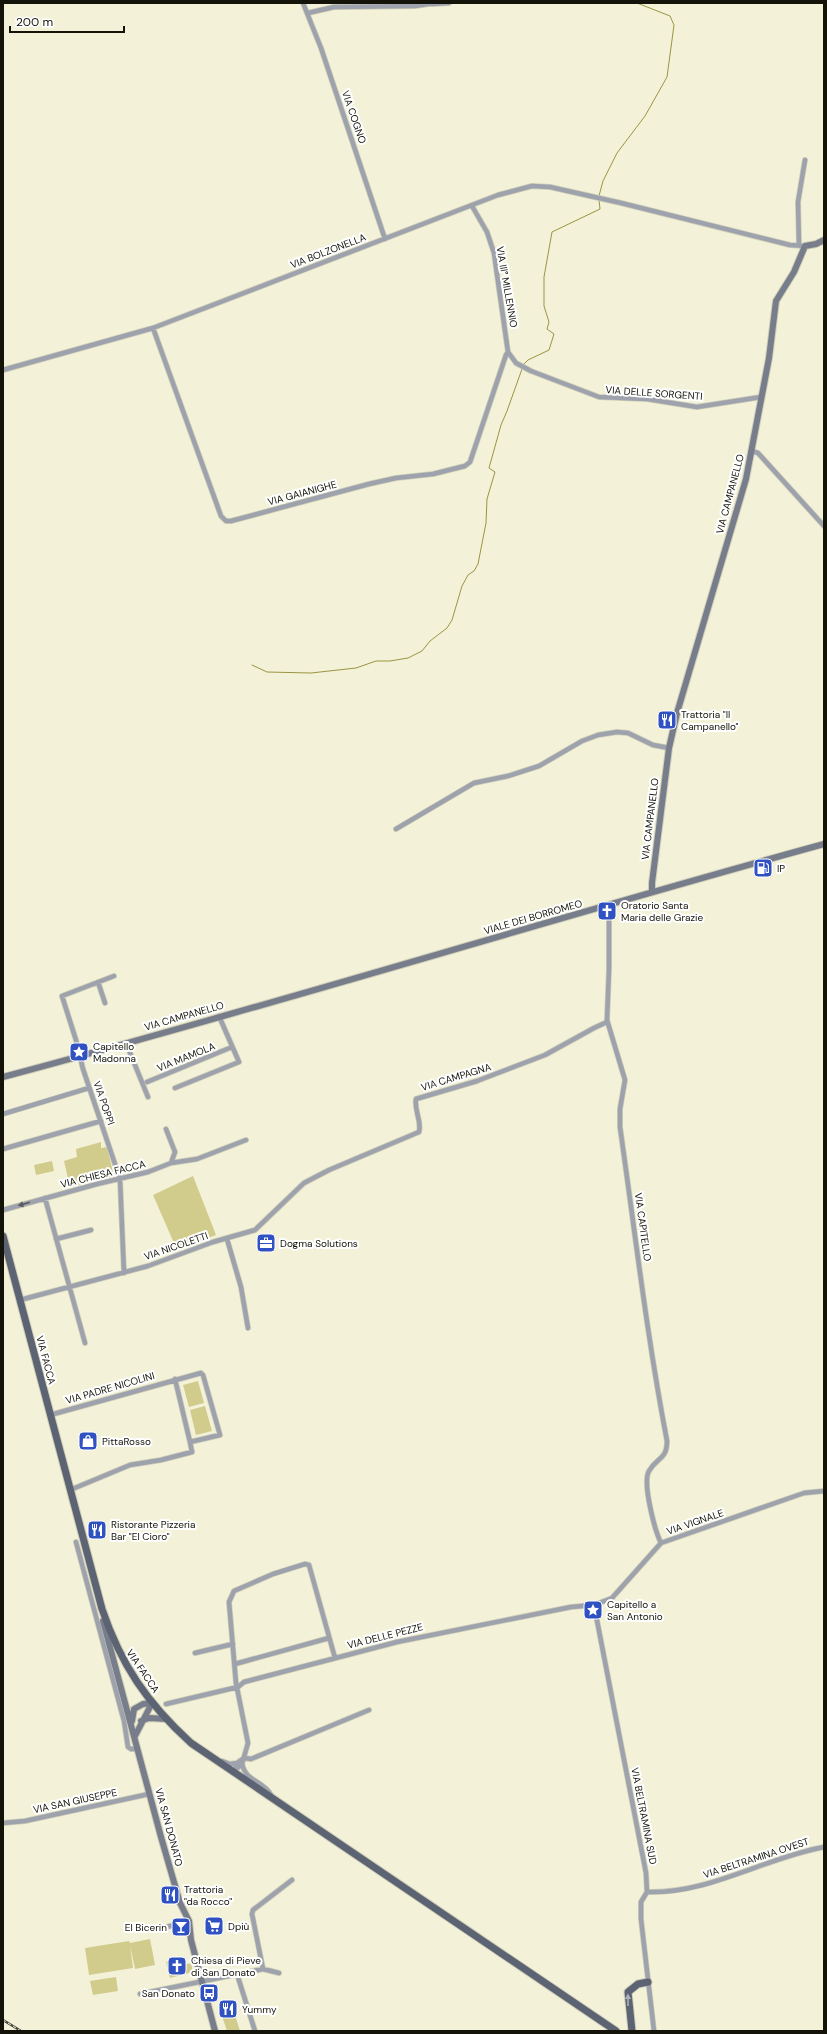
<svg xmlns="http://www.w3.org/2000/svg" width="827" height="2034" font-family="'DM Sans',sans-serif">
<rect width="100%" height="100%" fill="#f3f2d9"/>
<path fill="#d1cc8c" d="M101,1142V1148L107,1147L114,1176L70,1187L64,1161L77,1157L76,1149Z
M52,1161L54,1171L36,1175L34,1165Z
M193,1176L216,1235L177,1250L153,1195Z
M198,1381L204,1403L189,1407L183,1385Z
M205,1406L212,1431L196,1435L190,1410Z
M150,1939L155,1965L135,1969L130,1945L133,1968L89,1975L85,1948L129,1941L130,1943Z
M173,1958L174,1960L169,1962V1967L173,1972L183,1967V1965L191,1963L193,1972L170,1978L166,1962Z
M116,1977L118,1991L93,1995L90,1981Z
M234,2012L240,2031H227L222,2016Z"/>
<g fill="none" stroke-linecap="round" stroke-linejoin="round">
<path stroke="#9b9441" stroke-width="1" d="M599,196L603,181L617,153L645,116L667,77L674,25L670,16L637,3
M524,364L528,360L549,350L554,334L547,329L549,322L544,306V277L552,232L600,209L599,200
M252,665L267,672L311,673L356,668L376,661H390L408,658L422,651L430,641L447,628L452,620L462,586L468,575L474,571L478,564L486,523L487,499L495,472L489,468L501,425L507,411L522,369"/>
<defs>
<path id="street" d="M303,3L321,48L385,239
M432,4L449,3
M308,13L334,7L415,6L435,3
M472,206L487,232L494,253L508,352L516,363L531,371L599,397L647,399L697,407L761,397
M799,245L798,202L805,160
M153,328L221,516L226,521H231L369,484L396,478L433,474L465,466L470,462L506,355L508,352
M3,370L153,328L498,195L532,186L550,187L621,203L790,245L805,246
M752,451L758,453L824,526
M396,829L474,783L508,776L539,766L582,741L598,735L617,732L628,733L653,745L669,748
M609,905V969L607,1020L625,1080L620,1109V1127C635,1232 647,1337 667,1441C667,1460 657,1457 649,1471C642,1483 655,1531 661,1543
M114,976L62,996L76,1040L83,1069L120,1179L124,1273
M98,982L105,1003
M126,1043L148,1097
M147,1082L232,1047
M175,1088L239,1062L219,1016
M3,1114L89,1088
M3,1149L101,1121
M171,1163L197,1159L246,1140
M45,1198L85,1343
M3,1210L97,1184L148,1172L171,1163L175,1152L166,1129
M56,1239L91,1230
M227,1239L241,1287L248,1328
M20,1300L148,1266L213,1242L255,1230L304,1183L329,1170L419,1132C422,1121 414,1111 416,1099L477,1081L545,1055L594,1028L607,1022
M50,1415L201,1373L203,1375L220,1435L190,1442L175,1379
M70,1490L130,1465L161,1460L192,1452L190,1442
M76,1542L124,1721L128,1747L131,1749H137
M594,1605L646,1873L647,1892L641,1902V1919L654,2031
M195,1653L233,1644
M235,1664L329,1638
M166,1704L238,1687L244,1682L397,1642L571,1607L594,1605L612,1598L661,1543L804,1493L824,1491
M222,1761L230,1764L237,1763
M242,1763C245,1782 263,1780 271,1795
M234,1771L242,1764L248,1743L236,1683L229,1602L234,1591L273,1574L305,1564L309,1565L335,1658
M234,1771L237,1763L244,1758L251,1759L369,1710
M3,1823L25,1821L149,1794
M647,1892C709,1894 764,1858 824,1847
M140,1927L159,1929L189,1921
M263,1969L252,1914L253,1910L292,1880
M237,1974L255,2031
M140,1994L263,1969L279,1973"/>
<path id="secondary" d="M652,892V883L669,748L677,713L746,479L769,358L776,301L794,272L805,246L816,244L824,240
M3,1077C278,1004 550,919 824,844
M103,1621L161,1837L180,1903L189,1921L191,1940L215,2031
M132,1721L134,1709L143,1704L152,1703
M141,1721L149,1718L166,1719
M135,1736L152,1703"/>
<path id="primary" d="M3,1236L102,1609C121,1665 147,1703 191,1743L616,2031
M632,2031L628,1992L638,1984L648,1982"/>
</defs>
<use href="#street" stroke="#cfceb8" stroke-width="6"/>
<use href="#secondary" stroke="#cfceb8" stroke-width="8"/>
<use href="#primary" stroke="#cfceb8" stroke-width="9"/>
<use href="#street" stroke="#9ea2ac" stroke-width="4.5"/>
<use href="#secondary" stroke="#777d8b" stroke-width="6"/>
<use href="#primary" stroke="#5c6373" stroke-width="7"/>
<defs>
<path id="rail" d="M3,2020L21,2031"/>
</defs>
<use href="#rail" stroke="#48473b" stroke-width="2.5"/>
<use href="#rail" stroke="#fff" stroke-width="1" stroke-dasharray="3" stroke-linecap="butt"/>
</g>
<defs><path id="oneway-solid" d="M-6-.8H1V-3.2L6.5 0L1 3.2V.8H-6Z"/></defs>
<use fill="#585a5b" href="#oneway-solid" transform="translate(24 1204) rotate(164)"/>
<use fill="#aeb1b9" href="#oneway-solid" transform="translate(628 2000) rotate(-91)"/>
<defs>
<symbol id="restaurant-square" viewBox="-11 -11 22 22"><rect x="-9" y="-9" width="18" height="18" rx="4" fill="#3051c1" stroke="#fff"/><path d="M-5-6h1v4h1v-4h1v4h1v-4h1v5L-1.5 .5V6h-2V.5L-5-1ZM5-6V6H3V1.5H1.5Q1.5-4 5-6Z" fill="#fff"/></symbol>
<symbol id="fuel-square" viewBox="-11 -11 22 22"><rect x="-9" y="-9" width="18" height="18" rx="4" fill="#3051c1" stroke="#fff"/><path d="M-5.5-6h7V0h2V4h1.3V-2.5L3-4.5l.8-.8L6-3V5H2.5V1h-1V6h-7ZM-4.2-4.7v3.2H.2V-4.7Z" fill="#fff"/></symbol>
<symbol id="church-square" viewBox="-11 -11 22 22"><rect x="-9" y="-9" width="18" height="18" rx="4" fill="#3051c1" stroke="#fff"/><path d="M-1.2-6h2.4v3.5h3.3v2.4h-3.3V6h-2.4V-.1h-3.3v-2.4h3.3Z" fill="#fff"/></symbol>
<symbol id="sight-square" viewBox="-11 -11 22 22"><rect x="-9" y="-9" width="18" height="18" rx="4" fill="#3051c1" stroke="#fff"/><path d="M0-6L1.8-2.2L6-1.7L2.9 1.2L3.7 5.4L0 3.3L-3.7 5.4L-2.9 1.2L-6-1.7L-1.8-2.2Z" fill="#fff"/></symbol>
<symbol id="office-square" viewBox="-11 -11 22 22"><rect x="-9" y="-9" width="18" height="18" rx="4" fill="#3051c1" stroke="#fff"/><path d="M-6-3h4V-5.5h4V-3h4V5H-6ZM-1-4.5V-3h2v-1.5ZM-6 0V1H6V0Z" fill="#fff"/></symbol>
<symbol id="shop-square" viewBox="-11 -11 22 22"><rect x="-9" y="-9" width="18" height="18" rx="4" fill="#3051c1" stroke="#fff"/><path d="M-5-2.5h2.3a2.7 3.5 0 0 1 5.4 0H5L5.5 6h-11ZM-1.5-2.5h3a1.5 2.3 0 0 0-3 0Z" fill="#fff"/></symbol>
<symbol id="supermarket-square" viewBox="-11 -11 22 22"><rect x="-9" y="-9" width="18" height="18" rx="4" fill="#3051c1" stroke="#fff"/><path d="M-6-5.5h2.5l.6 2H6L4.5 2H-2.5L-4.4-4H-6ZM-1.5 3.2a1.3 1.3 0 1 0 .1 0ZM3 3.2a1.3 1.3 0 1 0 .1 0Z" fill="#fff"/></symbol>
<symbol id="bar-square" viewBox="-11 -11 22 22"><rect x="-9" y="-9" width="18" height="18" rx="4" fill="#3051c1" stroke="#fff"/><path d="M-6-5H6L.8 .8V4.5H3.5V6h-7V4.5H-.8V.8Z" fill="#fff"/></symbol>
<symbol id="bus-square" viewBox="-11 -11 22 22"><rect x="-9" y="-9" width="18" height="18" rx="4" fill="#3051c1" stroke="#fff"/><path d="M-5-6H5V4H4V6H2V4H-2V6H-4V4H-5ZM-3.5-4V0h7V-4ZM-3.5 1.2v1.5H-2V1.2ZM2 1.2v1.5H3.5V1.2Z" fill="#fff"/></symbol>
</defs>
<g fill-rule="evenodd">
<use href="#restaurant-square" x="656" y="709" width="22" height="22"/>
<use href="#fuel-square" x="752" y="857" width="22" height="22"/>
<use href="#church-square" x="596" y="900" width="22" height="22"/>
<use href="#sight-square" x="68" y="1041" width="22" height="22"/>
<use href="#office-square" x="255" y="1232" width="22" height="22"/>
<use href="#shop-square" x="77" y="1430" width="22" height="22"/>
<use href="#restaurant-square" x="86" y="1519" width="22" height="22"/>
<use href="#sight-square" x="582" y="1599" width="22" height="22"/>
<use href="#restaurant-square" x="159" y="1884" width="22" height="22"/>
<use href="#supermarket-square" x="203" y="1915" width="22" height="22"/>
<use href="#bar-square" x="170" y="1916" width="22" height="22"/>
<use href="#church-square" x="166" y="1955" width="22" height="22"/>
<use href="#bus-square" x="198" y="1982" width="22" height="22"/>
<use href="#restaurant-square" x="217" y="1998" width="22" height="22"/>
</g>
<g text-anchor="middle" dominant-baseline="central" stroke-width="4" stroke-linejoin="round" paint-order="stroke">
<g font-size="10" fill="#13130a" stroke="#fff">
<text transform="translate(354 117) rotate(71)">VIA COGNO</text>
<text transform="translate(328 251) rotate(-21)">VIA BOLZONELLA</text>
<text transform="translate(507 287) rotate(80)">VIA III° MILLENNIO</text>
<text transform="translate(654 393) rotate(4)">VIA DELLE SORGENTI</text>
<text transform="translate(302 493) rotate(-15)">VIA GAIANIGHE</text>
<text transform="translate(730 494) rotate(-75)">VIA CAMPANELLO</text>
<text transform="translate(650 819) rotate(-83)">VIA CAMPANELLO</text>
<text transform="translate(533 917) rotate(-16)">VIALE DEI BORROMEO</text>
<text transform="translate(184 1016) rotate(-16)">VIA CAMPANELLO</text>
<text transform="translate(186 1057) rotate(-22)">VIA MAMOLA</text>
<text transform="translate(456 1077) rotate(-17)">VIA CAMPAGNA</text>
<text transform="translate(104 1103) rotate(71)">VIA POPPI</text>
<text transform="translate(103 1174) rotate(-14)">VIA CHIESA FACCA</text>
<text transform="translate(643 1227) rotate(82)">VIA CAPITELLO</text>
<text transform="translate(176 1246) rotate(-19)">VIA NICOLETTI</text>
<text transform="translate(46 1360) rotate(75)">VIA FACCA</text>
<text transform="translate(110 1388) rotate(-16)">VIA PADRE NICOLINI</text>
<text transform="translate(695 1522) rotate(-19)">VIA VIGNALE</text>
<text transform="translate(385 1636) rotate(-14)">VIA DELLE PEZZE</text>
<text transform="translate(143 1671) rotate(56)">VIA FACCA</text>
<text transform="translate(75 1801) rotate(-12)">VIA SAN GIUSEPPE</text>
<text transform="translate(644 1816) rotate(79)">VIA BELTRAMINA SUD</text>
<text transform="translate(169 1827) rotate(75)">VIA SAN DONATO</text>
<text transform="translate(756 1858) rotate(-18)">VIA BELTRAMINA OVEST</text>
</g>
<g font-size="10" fill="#13130a" stroke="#fff" text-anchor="start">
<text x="681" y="714">Trattoria "Il<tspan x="681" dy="12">Campanello"</tspan></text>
<text x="777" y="868">IP</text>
<text x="621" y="905">Oratorio Santa<tspan x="621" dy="12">Maria delle Grazie</tspan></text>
<text x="93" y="1046">Capitello<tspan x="93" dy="12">Madonna</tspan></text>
<text x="280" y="1243">Dogma Solutions</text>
<text x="102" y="1441">PittaRosso</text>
<text x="111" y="1524">Ristorante Pizzeria<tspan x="111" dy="12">Bar "El Cioro"</tspan></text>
<text x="607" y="1604">Capitello a<tspan x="607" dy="12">San Antonio</tspan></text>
<text x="184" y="1889">Trattoria<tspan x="184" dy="12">"da Rocco"</tspan></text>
<text x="228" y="1926">Dpiù</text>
<text x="167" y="1927" text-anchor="end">El Bicerin</text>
<text x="191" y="1960">Chiesa di Pieve<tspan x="191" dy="12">di San Donato</tspan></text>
<text x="195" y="1993" text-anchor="end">San Donato</text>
<text x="242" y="2009">Yummy</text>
</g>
</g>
<rect width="827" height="2034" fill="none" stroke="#13130a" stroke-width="8"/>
<path d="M10 26v6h114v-6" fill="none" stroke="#13130a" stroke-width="2"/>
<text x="16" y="26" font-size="12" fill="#13130a" stroke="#ffffff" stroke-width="3" paint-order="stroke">200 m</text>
</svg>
